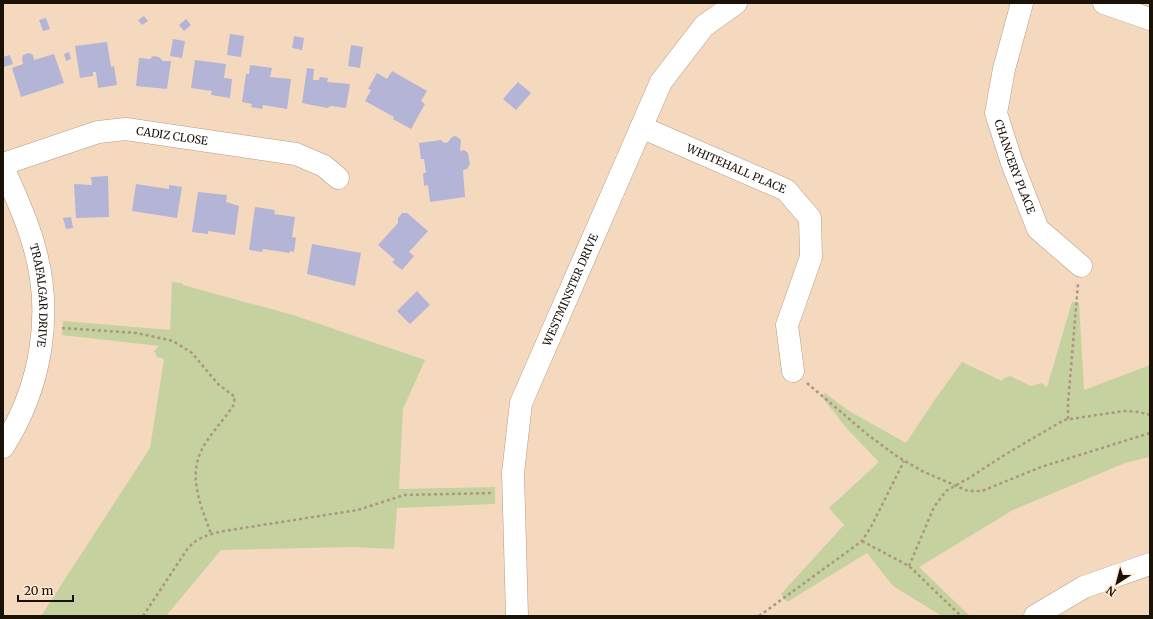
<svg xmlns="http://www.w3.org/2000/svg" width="1153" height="619" font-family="Merriweather,serif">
<rect width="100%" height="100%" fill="#f5d9be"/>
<path fill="#c6d1a0" d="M172,282L182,283L183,285L293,315L425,360L403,409L399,489L495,487V504L397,508L394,549L353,547L221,550L166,616H41L150,448L164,359L157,357L154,351L159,346L62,335L63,321L170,330Z
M1072,302H1079L1084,390L1150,365V457L1125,463L1013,510L919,567L970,616H942L893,586L867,553L787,602L781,594L844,525L829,508L879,462L848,430L822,397L825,393L849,411L906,443L936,398L962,362L1002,381L1004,378L1010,376L1031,386L1041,383L1047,387Z"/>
<path fill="#b3b4d6" d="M144,16L148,21L142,25L138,20Z
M46,18L50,29L43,31L39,20Z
M186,19L191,25L184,31L179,25Z
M230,34L244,36L241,57L227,55Z
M294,36L304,38L302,50L292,48Z
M173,39L185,41L182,58L170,56Z
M107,42L111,67L114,66L117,85L98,88L96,72H93V76L80,78L75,46Z
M351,45L363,47L360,68L348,66Z
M69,52L71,59L66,61L64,54Z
M29,53L33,55L34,60L54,54L64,83L21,97L12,68L23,64L22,58L23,55Z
M10,55L13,64L4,67L3,57Z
M153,56L159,57L163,61H171L167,89L136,86L139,58L150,59Z
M195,60L226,64L224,78L232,79L230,98L211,95L212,91L191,88Z
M250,65L272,68L270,77L291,79L287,109L263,105L262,109L251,107L252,104L242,102L246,74H249Z
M307,68L314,69L313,80H319L320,77L328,78L327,82L350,84L346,108L331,106L327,108L302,103Z
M392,71L427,91L421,101L425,104L411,129L393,119L394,117L365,101L371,90L368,89L377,73L387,79Z
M518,82L531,93L516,110L503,99Z
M456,136L461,140L460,151L464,150L468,153L470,164L467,169L463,170L465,197L430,202L428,185L424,186L423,173H426L424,159H421L419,143L441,140L444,143L448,142L452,137Z
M108,176L109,217L76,218L74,184L92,185L91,177Z
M136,184L169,189V185L182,187L177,218L132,211Z
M198,192L227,195L226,202L239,206L235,235L208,231V234L192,232Z
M255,207L275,210L274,214L295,217L292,237L296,238L294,252L290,251V253L263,249L262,252L249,250Z
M402,213H407L428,231L409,252L414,256L402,270L392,262L395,260L378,245L398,223V218Z
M71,217L73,228L66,229L63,218Z
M312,244L361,253L355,286L307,274Z
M417,291L430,305L410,324L397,311Z"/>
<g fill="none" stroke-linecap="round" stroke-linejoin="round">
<defs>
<g id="minor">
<path id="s1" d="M1022,3L1004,69L996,113L1012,163L1038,229L1081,266"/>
<path d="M1104,3L1150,19"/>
<path id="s2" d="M641,127L786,190L810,218L811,257L787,325L793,371"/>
<path id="s3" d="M3,164L98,132L126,129L296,154L324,166L338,178"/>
<path id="s4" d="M3,167C14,193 27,219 34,246C54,314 41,388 3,447"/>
<path id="s5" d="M517,616L513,473L521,403L661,82L704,26L736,3"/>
<path d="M1035,616L1084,587L1150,564"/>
</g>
</defs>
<use href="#minor" stroke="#b69c82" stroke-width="23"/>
<path stroke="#ac9681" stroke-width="2.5" stroke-dasharray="3 3" stroke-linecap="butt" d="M62,328L137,333L173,341L192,353L218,384L235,397L233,406C223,421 209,435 201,451C188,479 202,508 211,534
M807,383L868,435L898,457L922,471L968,491H982L1041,467L1150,433
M1068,419V403L1078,284
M862,541L909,566L961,616
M909,566L934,507L946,491L969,478L1006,454L1064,420L1124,411L1139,412L1150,415
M143,616L188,548C198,537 210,534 224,531L358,510L404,495L493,493
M759,616L862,541L872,525L904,461"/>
<use href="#minor" stroke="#fff" stroke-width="22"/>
</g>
<g text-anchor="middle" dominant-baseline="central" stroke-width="3" stroke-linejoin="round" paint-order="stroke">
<g font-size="11" fill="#1a1107" stroke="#fee8d2">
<text stroke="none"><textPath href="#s3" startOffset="175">CADIZ CLOSE</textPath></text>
<text stroke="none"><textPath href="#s1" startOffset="170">CHANCERY PLACE</textPath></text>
<text stroke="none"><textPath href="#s2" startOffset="104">WHITEHALL PLACE</textPath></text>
<text stroke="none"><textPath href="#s5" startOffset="337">WESTMINSTER DRIVE</textPath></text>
<text stroke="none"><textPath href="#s4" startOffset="135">TRAFALGAR DRIVE</textPath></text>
</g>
</g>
<rect width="1153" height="619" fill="none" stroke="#1a1107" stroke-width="8"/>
<g transform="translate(1117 583) rotate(216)" stroke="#fee8d2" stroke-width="3" paint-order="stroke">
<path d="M0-3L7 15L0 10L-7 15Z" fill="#1a1107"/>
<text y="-6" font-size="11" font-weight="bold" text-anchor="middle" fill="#1a1107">N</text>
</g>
<path d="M18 595v6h55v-6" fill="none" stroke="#1a1107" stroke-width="2"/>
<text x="24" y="595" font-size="12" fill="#1a1107" stroke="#fee8d2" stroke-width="3" paint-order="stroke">20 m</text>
</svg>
